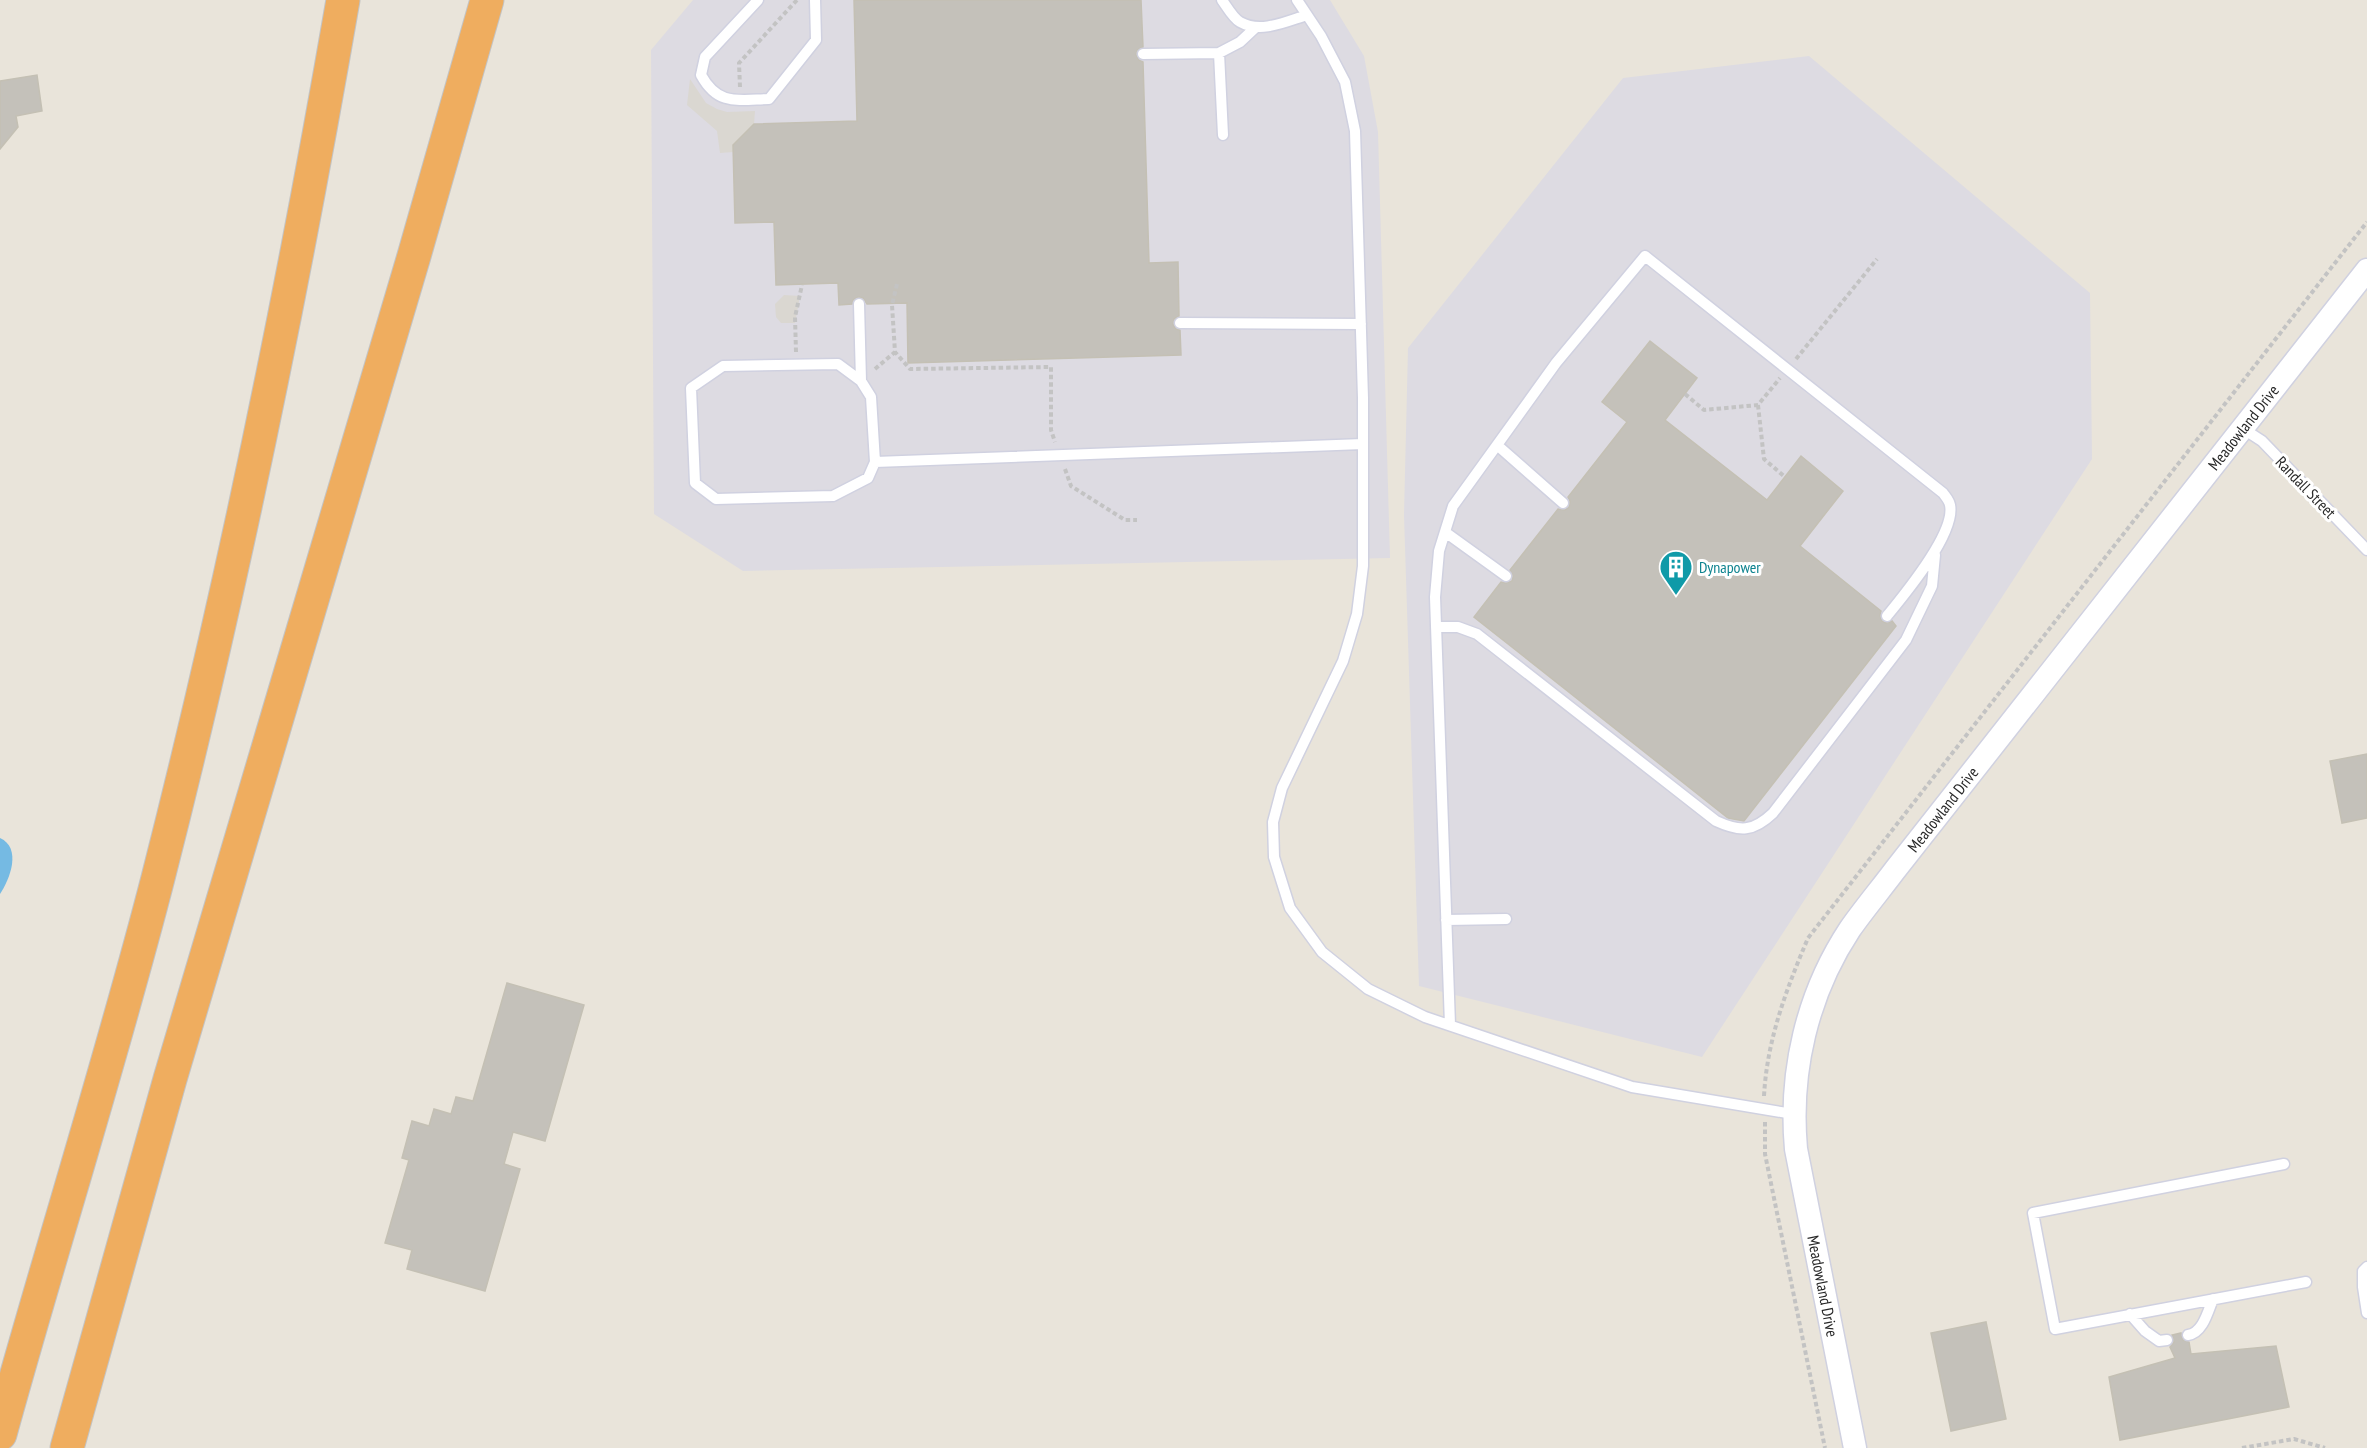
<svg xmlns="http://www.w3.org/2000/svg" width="2367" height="1448" font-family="'PT Sans Narrow',sans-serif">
<rect width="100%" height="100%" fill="#e9e4da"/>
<path fill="#dddbe2" d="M693,0H1330L1364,56L1378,132L1390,558L743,571L654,514L651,50Z
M1809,56L2090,293L2092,459L1702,1057L1419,986L1404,515L1408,348L1623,78Z"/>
<path fill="#dad7d1" d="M690,79L706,103L717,109L727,112L755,111L754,124L733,145V152L720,153L717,131L687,105Z
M784,295L800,296L795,323H781L776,317L775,304Z"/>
<path fill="#75bae3" d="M0,838C22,848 10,879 0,894Z"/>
<path fill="#c4c1ba" stroke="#c4c0b4" stroke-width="1.5" d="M854,0H1141L1143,47L1137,50L1136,55L1139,60L1143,62L1149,263L1178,262L1179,316L1174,319L1173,324L1176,329L1180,330L1181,355L908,363L907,303L867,304L863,298L858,297L853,300L852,304L839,305L838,283L776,285L774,222L735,223L733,145L754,124L857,121Z
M37,75L42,111L16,116L18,127L0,149V81Z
M1650,341L1697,378L1665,420L1767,500L1801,456L1843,491L1800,546L1881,611L1880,615L1882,621L1886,623L1892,621L1896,626L1744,821L1728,818L1474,617L1501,582L1506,583L1512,581L1513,576L1510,570L1558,509L1565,510L1569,507L1570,501L1568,497L1627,422L1602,402Z
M2367,754V818L2342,823L2330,761Z
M507,983L584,1005L545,1141L513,1132L504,1164L520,1169L485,1291L407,1269L412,1250L385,1243L409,1160L402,1158L412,1121L429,1126L434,1109L451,1114L456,1097L473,1101Z
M1986,1322L2006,1419L1951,1431L1931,1333Z
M2181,1333L2183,1340L2189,1342L2191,1354L2276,1346L2289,1407L2120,1440L2109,1377L2175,1358L2170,1347L2174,1342L2172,1335Z"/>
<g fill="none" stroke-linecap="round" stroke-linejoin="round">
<defs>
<path id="lane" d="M758,0L705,57L701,75C718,106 737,100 769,99L816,40L815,0
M1222,0C1227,7 1233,18 1240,22C1261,34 1287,21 1307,15
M1297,0L1321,36L1345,82L1355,131L1363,398V566L1357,614L1343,661L1282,788L1273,822L1274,857L1290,908L1322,952L1368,989L1425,1017L1632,1087L1793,1114
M1219,53L1223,135
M1143,54L1219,53L1240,42L1256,27
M859,304L861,381
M1180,323L1361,324
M838,364L861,381L871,397L875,462L868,478L833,496L716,499L695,483L691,388L723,366Z
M2242,428L2262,441L2367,550
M1497,445L1556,363L1645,256L1943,493C1945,496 1949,500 1950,505C1956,533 1905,594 1887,616
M875,462L1363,444
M1445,532L1506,576
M1436,627H1458L1477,634L1716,821C1740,832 1753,832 1773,813L1906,640L1932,586L1935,555
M1446,920L1506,919
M1450,1025L1435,597L1439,551L1453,506L1497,445L1563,503
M2284,1164L2033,1213L2055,1329L2306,1282
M2367,1267L2363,1271V1287L2367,1313
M2130,1314L2145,1331L2159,1341L2167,1340
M2188,1335C2203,1333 2208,1311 2213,1299"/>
<g id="street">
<path id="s1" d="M1855,1448L1796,1149C1789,1072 1807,994 1850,929C1864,909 1880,890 1895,870L2367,270"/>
</g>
<path id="highway" d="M0,1434C51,1249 110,1065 158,878C232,588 292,295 343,0
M67,1448L170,1079L414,256L487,0"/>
</defs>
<use href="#lane" stroke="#d0d1e0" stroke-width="13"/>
<use href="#street" stroke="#d0d1e0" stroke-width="25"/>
<use href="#highway" stroke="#c3c3c3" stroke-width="35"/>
<path stroke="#c3c3c3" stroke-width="4" stroke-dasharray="4.5 3" stroke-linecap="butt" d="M740,87L739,63L797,0
M897,284L892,305L895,352L910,369L1051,367V430L1055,442
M796,352L795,317L802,285
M1796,359L1877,259
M875,369L895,352
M1685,394L1704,410L1758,405L1780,378
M1758,405L1764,459L1785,477
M1065,469L1071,486L1125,520H1137
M1764,1096C1767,1040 1786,990 1808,938L2367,222
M1765,1122V1154L1825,1448
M2242,1448L2294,1439L2325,1448"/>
<use href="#lane" stroke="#fff" stroke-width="10"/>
<use href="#street" stroke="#fff" stroke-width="22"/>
<use href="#highway" stroke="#efad5f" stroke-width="33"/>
</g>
<defs>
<symbol id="building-pin" viewBox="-11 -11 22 30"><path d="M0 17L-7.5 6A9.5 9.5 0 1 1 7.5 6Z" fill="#0f9aa8" stroke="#fff"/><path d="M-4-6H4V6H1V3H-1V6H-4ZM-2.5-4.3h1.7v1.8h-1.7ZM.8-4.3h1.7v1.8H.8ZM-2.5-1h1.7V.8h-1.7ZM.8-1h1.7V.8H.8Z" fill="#fff"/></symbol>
</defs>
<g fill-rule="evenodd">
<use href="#building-pin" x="1657" y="548" width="38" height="52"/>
</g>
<g text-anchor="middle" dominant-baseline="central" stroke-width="6" stroke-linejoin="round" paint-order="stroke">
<g font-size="16" fill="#282828" stroke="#fff">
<text stroke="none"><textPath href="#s1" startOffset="1173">Meadowland Drive</textPath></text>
<text transform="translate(2306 487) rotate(46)">Randall Street</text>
<text stroke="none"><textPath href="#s1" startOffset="687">Meadowland Drive</textPath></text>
<text transform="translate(1823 1286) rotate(79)">Meadowland Drive</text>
</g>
<g font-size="16" fill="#0d838f" stroke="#fff" text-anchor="start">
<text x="1699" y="567">Dynapower</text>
</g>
</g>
</svg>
